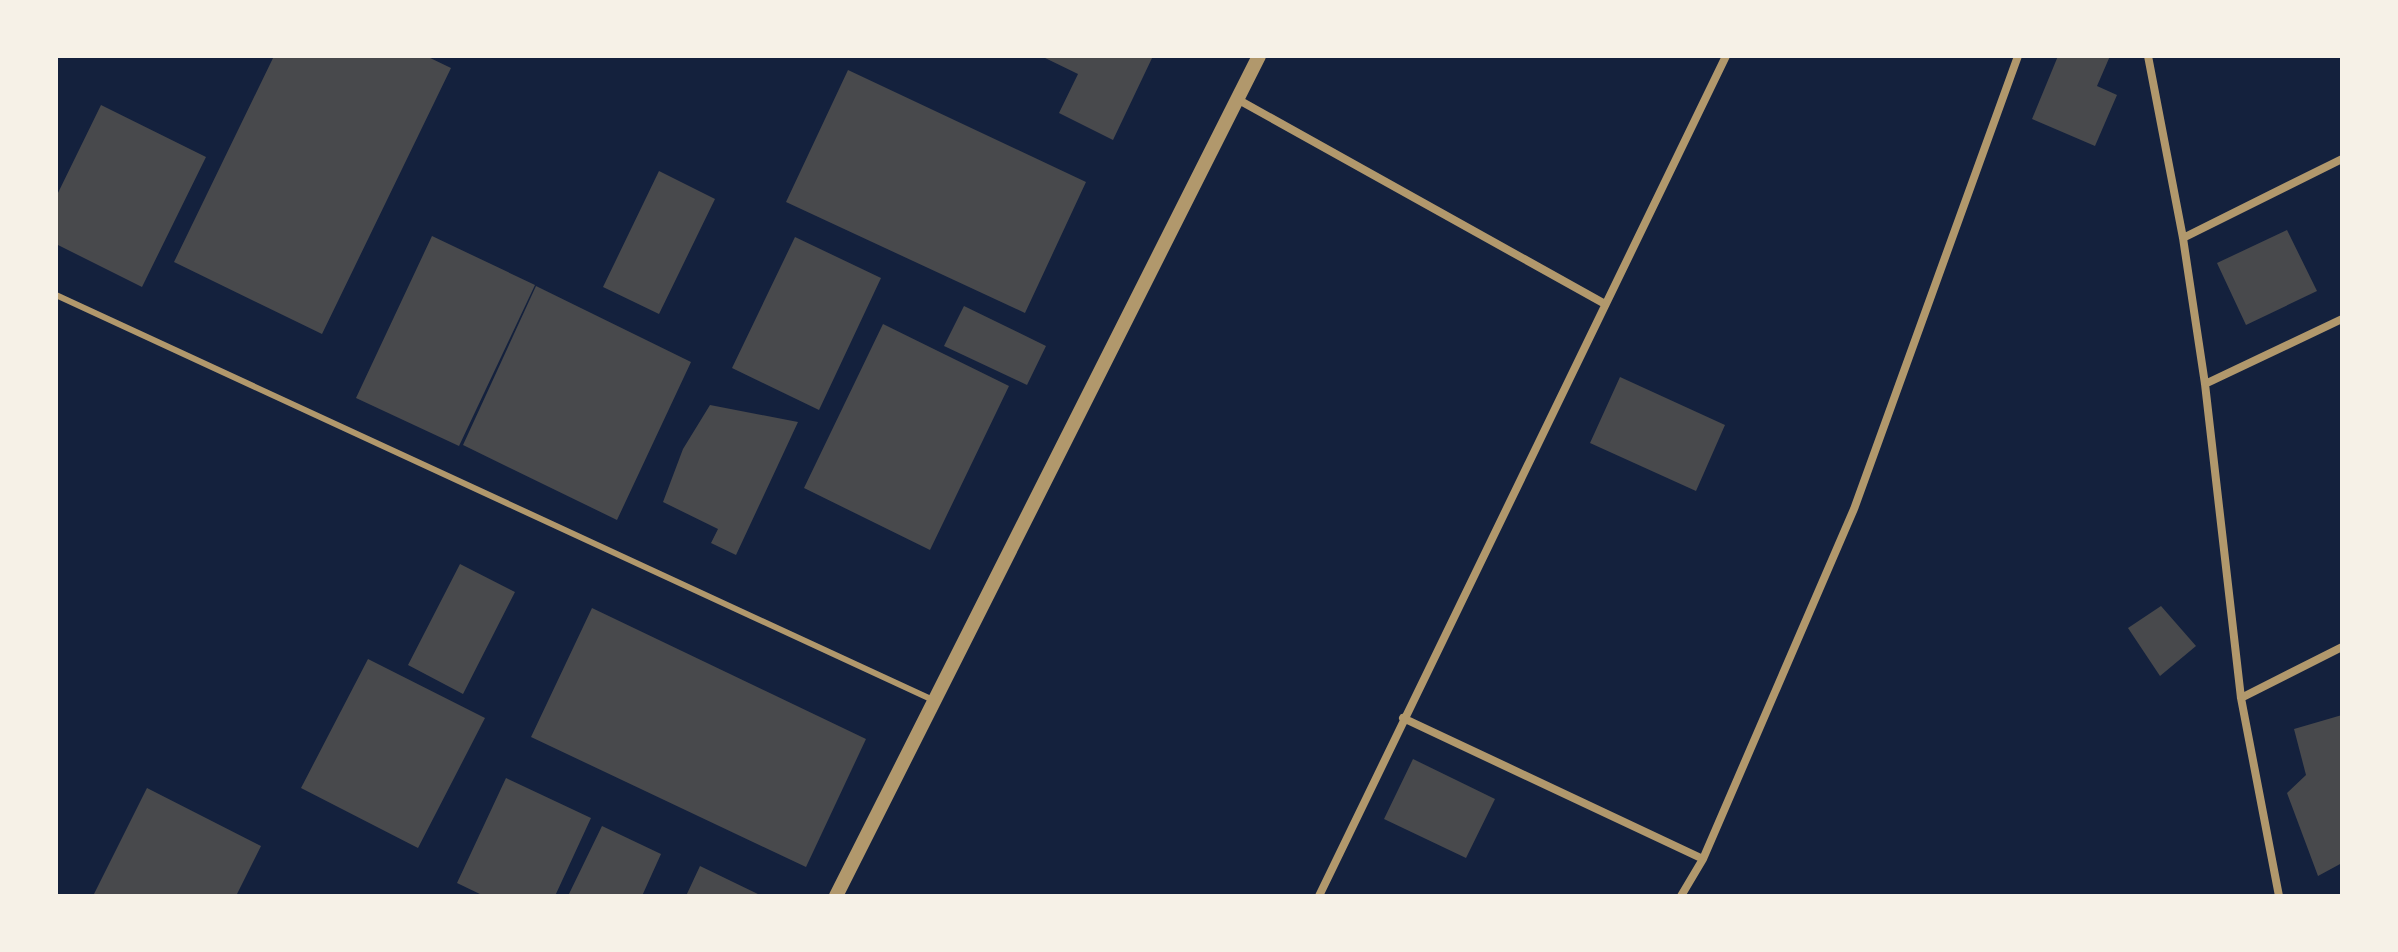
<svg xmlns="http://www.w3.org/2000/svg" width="2398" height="952" font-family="'Source Sans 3',sans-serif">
<rect width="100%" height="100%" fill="#14213d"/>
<path fill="#48494c" d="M274,56H426L451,68L322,334L174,262Z
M1041,56H1153L1113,140L1059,113L1078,74Z
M2058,56H2110L2097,86L2117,95L2095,146L2032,119Z
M848,70L1086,182L1025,313L786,202Z
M101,105L206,157L142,287L56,244V197Z
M659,171L715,199L659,314L603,287Z
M2287,230L2317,291L2246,325L2217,263Z
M432,236L535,285L459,446L356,398Z
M795,237L881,278L819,410L732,368Z
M536,286L691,362L617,520L463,445Z
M964,306L1046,346L1027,385L944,346Z
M883,324L1009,386L930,550L804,488Z
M1620,377L1725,425L1696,491L1590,443Z
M710,405L798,422L736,555L711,543L718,529L663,502L683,449Z
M460,564L515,592L463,694L408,665Z
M2161,606L2196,646L2160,676L2128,628Z
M592,608L866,739L806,867L531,737Z
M368,659L485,718L418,848L301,788Z
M2342,715V863L2318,876L2287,793L2306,775L2294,729Z
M1413,759L1495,799L1466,858L1384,819Z
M506,778L591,818L555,896H484L457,883Z
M147,788L261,846L236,896H93Z
M602,826L661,854L642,896H568Z
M700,866L762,896H686Z"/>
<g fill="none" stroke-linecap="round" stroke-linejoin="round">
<path stroke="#b1986c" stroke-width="6" d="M56,295L933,700"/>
<path stroke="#b1986c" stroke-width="8" d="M2148,56L2183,238L2205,384L2241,698L2279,896
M1237,99L1605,304
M2183,238L2342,159
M2205,384L2342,319
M2241,698L2342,647
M1403,718L1703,859
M1319,896L1726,56
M1681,896L1703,859L1854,509L2018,56"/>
<path stroke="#b1986c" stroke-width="14" d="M836,896L1259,56"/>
</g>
<rect width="2398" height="952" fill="none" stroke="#f6f1e7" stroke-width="116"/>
</svg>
